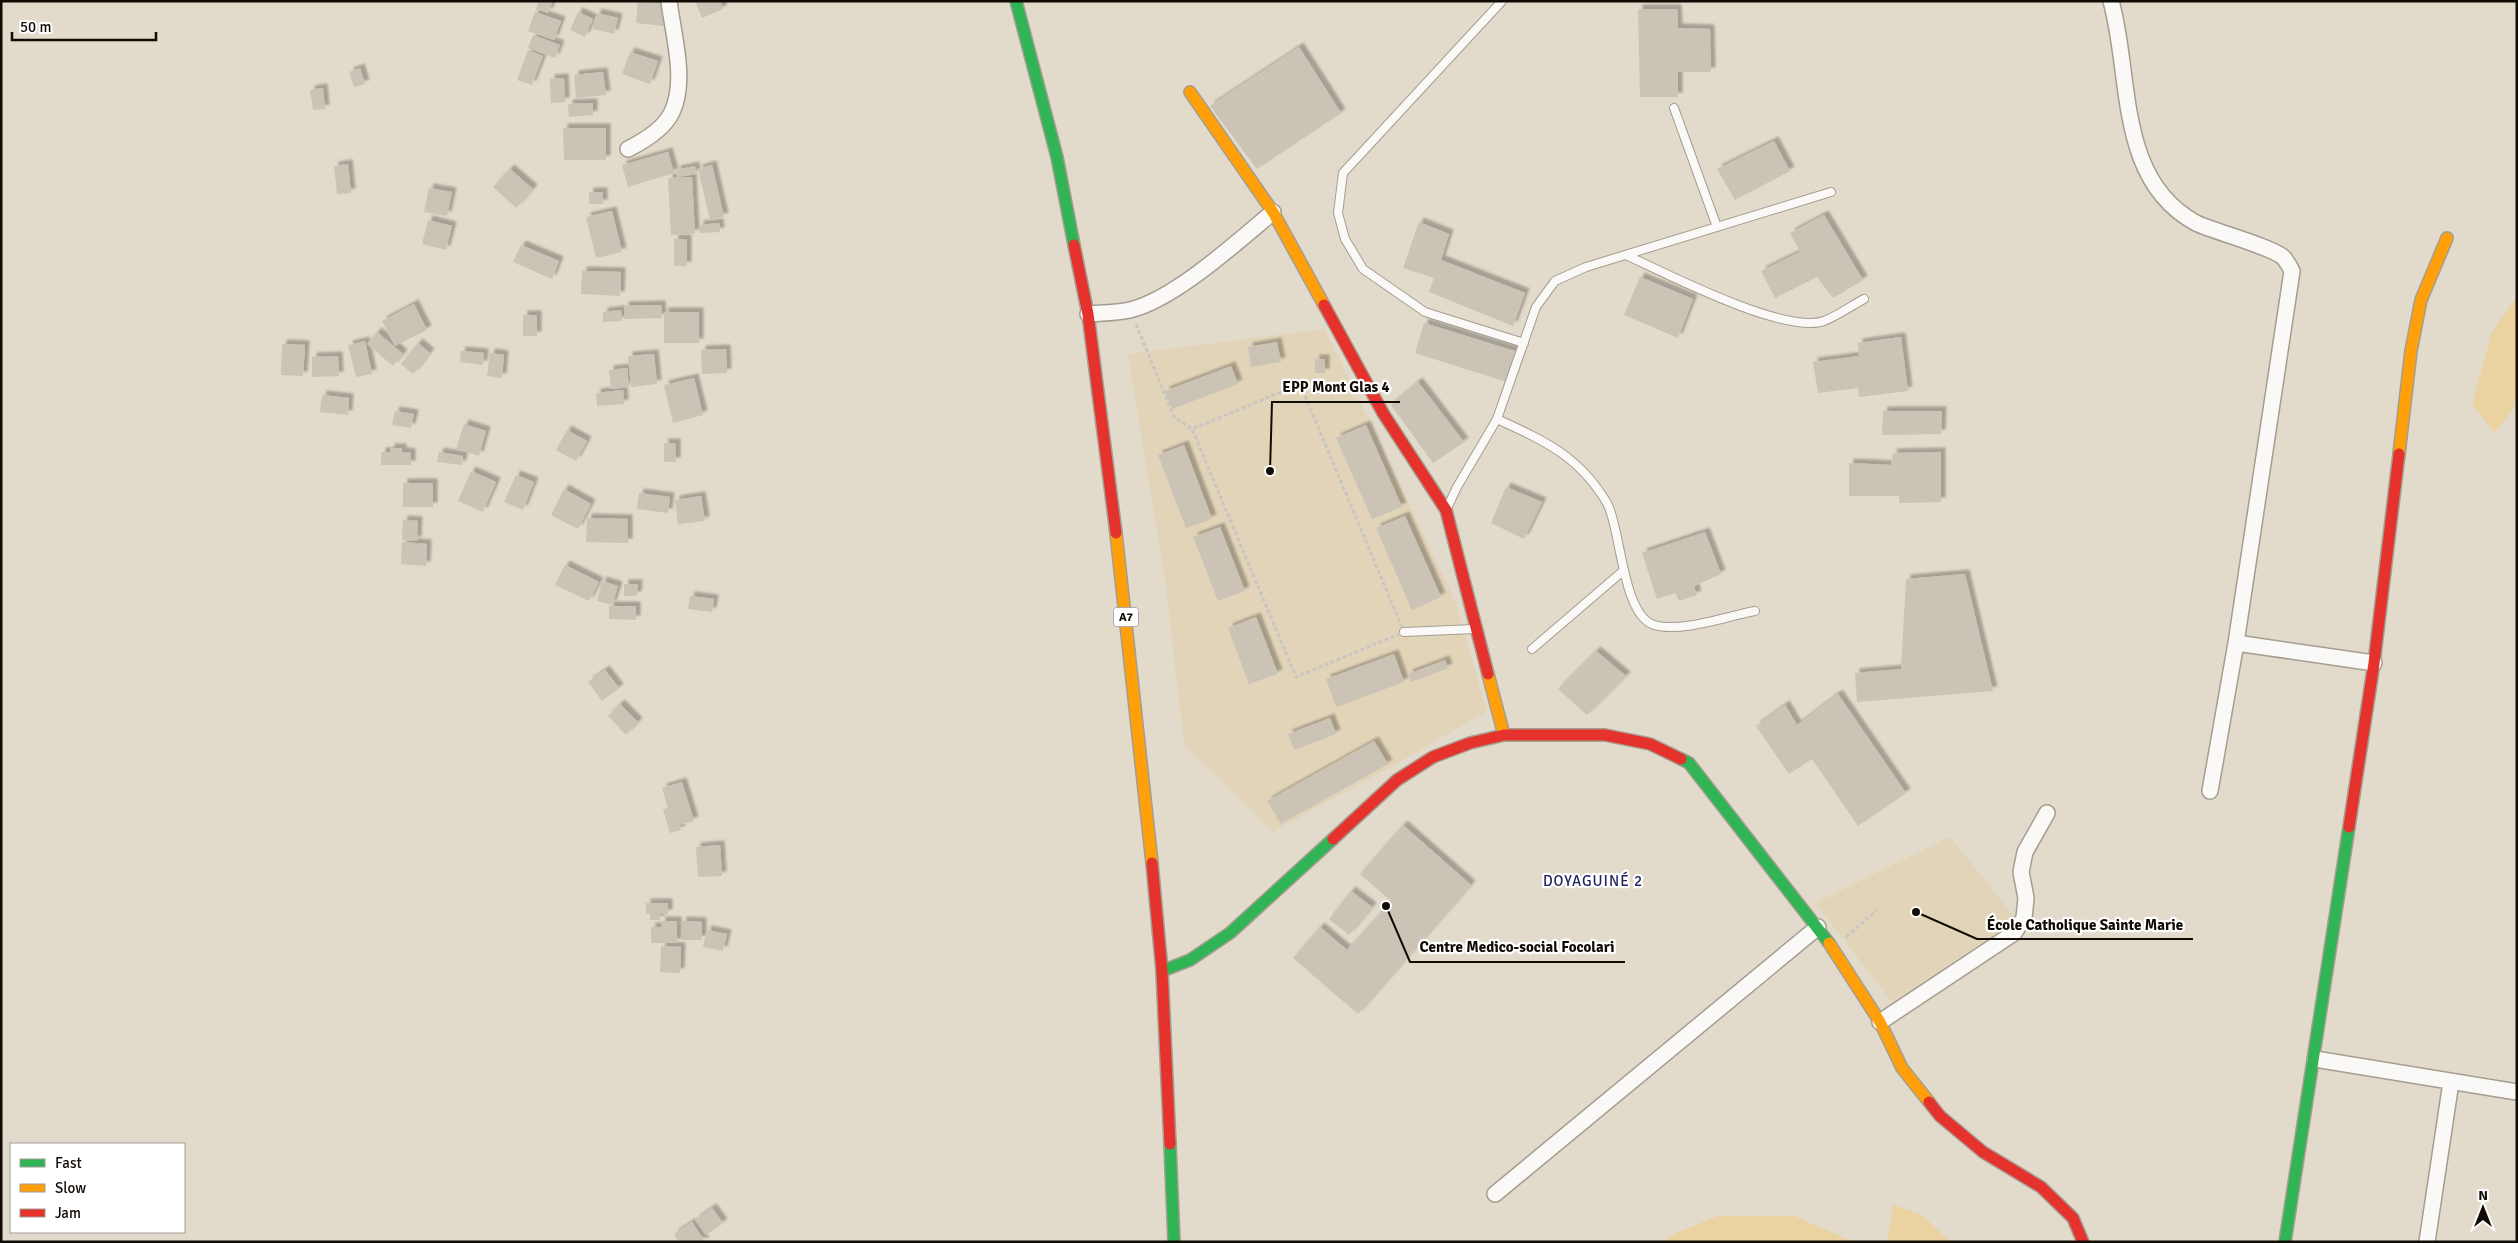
<svg xmlns="http://www.w3.org/2000/svg" width="2518" height="1243" font-family="Signika,sans-serif">
<defs>
<filter id="shadow"><feDropShadow dx="4.5" dy="-4.5" stdDeviation="1" flood-color="#0004"/></filter>
</defs>
<rect width="100%" height="100%" fill="#e2daca"/>
<path fill="#e2d4b8" d="M1325,329L1454,598L1487,711L1391,767L1273,832L1184,744L1166,587L1128,354Z
M1950,837L2017,920L1893,1003L1815,903Z"/>
<path fill="#ead2a1" d="M2517,297V402L2495,433L2472,404L2492,332Z
M1893,1205L1922,1215L1950,1242H1878L1888,1240Z
M1718,1216H1794L1854,1242H1663L1669,1236Z"/>
<path fill="#cac3b6" filter="url(#shadow)" d="M539,1H553L548,13L536,9Z
M638,1L666,4L664,26L636,23Z
M695,1H720L723,9L702,18Z
M1638,9H1677L1678,28L1710,29L1711,72H1678V97H1640Z
M535,12L561,21L554,40L528,31Z
M578,12L593,19L585,37L570,30Z
M597,13L618,18L614,34L593,29Z
M533,35L560,45L555,58L528,48Z
M1299,47L1341,113L1257,169L1210,106Z
M528,50L543,56L532,85L517,80Z
M630,52L658,61L650,84L622,74Z
M360,68L365,84L354,87L349,72Z
M603,72L606,95L576,98L574,75Z
M564,78L565,102L551,103L550,79Z
M323,88L325,109L313,110L310,90Z
M593,103V115L569,117L568,104Z
M563,128H606V160H564Z
M1774,141L1790,171L1735,200L1717,169Z
M668,152L674,173L628,187L622,165Z
M348,164L351,193L337,194L334,166Z
M712,165L724,217L710,220L698,169Z
M695,166L696,174L677,177L676,170Z
M510,169L533,189L516,208L493,187Z
M692,177L695,234L671,235L668,178Z
M429,188L452,192L447,216L424,212Z
M589,192H603V204H589Z
M612,211L622,252L596,258L586,217Z
M1824,215L1863,280L1833,298L1817,277L1775,298L1761,271L1800,252L1790,233Z
M428,220L452,226L446,250L422,244Z
M1419,222L1449,234L1441,260L1525,293L1513,326L1429,292L1434,278L1403,268Z
M719,223L720,232L700,233L699,225Z
M674,239H687V266H674Z
M521,245L559,261L552,279L513,262Z
M582,271L621,272L620,296L581,294Z
M1640,277L1693,299L1678,338L1624,315Z
M414,304L427,330L395,346L382,321Z
M661,305L662,318L624,319V306Z
M621,310L622,321L603,322V312Z
M664,312H699V343H664Z
M523,315H537V336H523Z
M1424,323L1521,353L1510,383L1415,353Z
M377,332L403,354L393,366L367,344Z
M1901,337L1908,391L1859,397L1858,388L1818,393L1813,362L1859,356L1858,343Z
M365,341L372,374L356,377L348,345Z
M1277,342L1281,362L1251,367L1248,347Z
M418,343L430,353L413,374L401,364Z
M282,344L305,345L303,376L281,375Z
M726,349L727,373L702,374L701,350Z
M461,351L484,353L483,365L460,362Z
M490,353L504,355L502,378L487,376Z
M654,354L657,384L631,387L628,356Z
M338,356L339,376L312,377V357Z
M1315,359H1325V373H1315Z
M1231,366L1238,384L1172,409L1165,391Z
M627,368L629,387L611,389L609,370Z
M694,378L703,415L673,423L664,385Z
M1418,382L1464,442L1433,463L1391,405Z
M623,390L624,404L597,406L596,393Z
M322,395L349,398L348,415L320,412Z
M395,411L414,414L411,428L392,425Z
M1883,411H1942L1941,434L1882,435Z
M464,424L486,431L479,456L456,449Z
M1366,425L1402,507L1372,519L1336,438Z
M567,430L587,441L576,461L556,450Z
M664,443H676V462H664Z
M1184,445L1212,519L1186,528L1158,455Z
M390,448H402V452L411,453V465H381V452H390Z
M439,452L463,456L462,465L437,462Z
M1941,452V502L1899,503V496H1849V463L1891,465L1893,453Z
M471,471L496,482L483,512L458,501Z
M516,475L534,482L523,510L504,502Z
M403,483H433V507H403Z
M1506,487L1542,502L1524,539L1491,523Z
M564,489L591,504L578,529L551,515Z
M639,493L670,497L668,513L637,509Z
M701,496L705,521L678,524L675,500Z
M1405,516L1441,597L1412,610L1376,528Z
M587,518L628,519V543L586,542Z
M403,520L418,521L417,541L402,540Z
M1220,527L1245,591L1218,601L1193,537Z
M1705,532L1721,574L1694,586L1697,595L1679,601L1675,593L1657,599L1642,553Z
M402,542L427,544L426,566L401,564Z
M565,565L599,582L589,601L555,585Z
M1965,574L1993,691L1857,702L1855,673L1901,669L1906,579Z
M602,581L618,586L612,605L597,601Z
M624,584H638L637,596H624Z
M690,596L714,599L712,612L688,609Z
M609,606H636V620L609,619Z
M1256,617L1278,674L1249,684L1228,628Z
M1596,651L1626,676L1587,715L1558,689Z
M1394,654L1404,682L1336,707L1326,679Z
M1445,660L1448,668L1411,682L1408,674Z
M605,670L619,688L602,701L588,682Z
M1838,694L1906,793L1858,826L1812,759L1789,774L1756,726L1785,705L1797,725Z
M620,704L638,722L626,735L608,716Z
M1330,718L1336,734L1294,750L1288,734Z
M1374,741L1388,764L1281,824L1267,801Z
M682,782L694,821L679,825L681,830L670,833L663,809L668,808L662,788Z
M1403,825L1471,885L1358,1014L1293,958L1320,927L1347,950L1391,901L1360,874Z
M720,845L722,876L698,877L696,847Z
M1351,891L1372,907L1349,935L1329,919Z
M646,903H668V914H660V920H650V914H646Z
M661,921H677V943H651V927H661Z
M682,921L702,922V940H682Z
M707,930L727,934L723,951L703,947Z
M661,946L681,947L680,973L660,972Z
M712,1208L723,1223L706,1235L695,1220Z
M692,1222L705,1242H679L674,1234Z"/>
<g fill="none" stroke-linecap="round" stroke-linejoin="round">
<defs>
<path id="lane" d="M1502,1L1343,173L1338,213L1345,239L1363,269L1425,312L1524,343
M1674,108L1717,227
M1626,255C1665,273 1785,335 1824,321C1837,316 1851,306 1864,299
M1497,419C1545,441 1579,456 1607,503C1621,528 1622,615 1654,625C1681,633 1728,616 1755,611
M1448,506L1457,487L1497,419L1536,307L1555,281L1586,267L1831,192
M1404,632L1475,629
M1532,649L1623,571"/>
<path id="street" d="M2111,1C2132,76 2116,180 2196,223C2215,232 2273,247 2284,258C2287,262 2290,267 2292,271L2236,643L2210,791
M628,149C644,141 664,129 672,112C687,81 673,34 669,1
M1088,314C1101,313 1117,313 1130,310C1175,299 1237,242 1273,212
M2236,643L2374,663
M1880,1022L2014,933L2024,918L2026,898L2021,872L2025,852L2047,813
M2315,1059L2517,1092
M1495,1194L1818,927
M2427,1242L2451,1082"/>
<path id="fast" d="M1016,1L1057,157L1074,245
M1681,759L1689,763L1829,943
M1162,971L1190,960L1230,933L1333,839
M1170,1144L1174,1242
M2285,1242L2349,827"/>
<path id="slow" d="M1190,92L1273,212L1324,305
M2399,454L2411,351L2421,300L2447,238
M1116,533L1152,863
M1488,674L1504,735
M1829,943L1880,1022L1902,1068L1929,1102"/>
<path id="jam" d="M1074,245L1088,314L1116,533
M1324,305L1383,413L1446,510L1488,674
M2349,827L2374,663L2399,454
M1333,839L1397,780L1433,757L1470,743L1504,735H1605L1650,744L1681,759
M1152,863L1162,971L1170,1144
M1929,1102L1940,1116L1983,1152L2041,1187L2073,1218L2083,1242"/>
</defs>
<use href="#lane" stroke="#a49e91" stroke-width="10"/>
<use href="#street" stroke="#a49e91" stroke-width="18"/>
<use href="#fast" stroke="#a49e91" stroke-width="14"/>
<use href="#slow" stroke="#a49e91" stroke-width="14"/>
<use href="#jam" stroke="#a49e91" stroke-width="14"/>
<path stroke="#c8c6c2" stroke-width="3" stroke-dasharray="4 2.5" stroke-linecap="butt" d="M1136,324L1174,417L1192,429
M1300,384L1404,632L1296,677L1192,429Z
M1846,937L1877,910"/>
<use href="#lane" stroke="#fbf9f7" stroke-width="8"/>
<use href="#street" stroke="#fbf9f7" stroke-width="15"/>
<use href="#fast" stroke="#30b455" stroke-width="11"/>
<use href="#slow" stroke="#ff9f0a" stroke-width="11"/>
<use href="#jam" stroke="#e5322d" stroke-width="11"/>
</g>
<g text-anchor="middle" dominant-baseline="central" stroke-width="4.5" stroke-linejoin="round" paint-order="stroke">
<rect fill="#fff" stroke="#58554f" stroke-width="1" x="1113.5" y="607.5" width="25" height="19" rx="4"/>
<g font-size="12" font-weight="bold" fill="#110c03">
<text x="1126" y="617">A7</text>
</g>
<g font-size="15" letter-spacing="1" fill="#21245d" stroke="#fff">
<text x="1593" y="881">DOYAGUINÉ 2</text>
</g>
</g>
<path fill="none" stroke="#110c03" stroke-width="2" d="M1270 471L1272 402H1400M1916 912L1977 939H2193M1386 906L1410 962H1625"/>
<g fill="#110c03" stroke="#fff" stroke-width="2">
<circle cx="1270" cy="471" r="5"/>
<circle cx="1916" cy="912" r="5"/>
<circle cx="1386" cy="906" r="5"/>
</g>
<g font-size="15" text-anchor="middle" font-weight="bold" fill="#110c03" stroke="#fff" stroke-width="4.5" stroke-linejoin="round" paint-order="stroke">
<text x="1336" y="392">EPP Mont Glas 4</text>
<text x="2085" y="930">École Catholique Sainte Marie</text>
<text x="1517" y="952">Centre Medico-social Focolari</text>
</g>
<rect width="2518" height="1243" fill="none" stroke="#110c03" stroke-width="5"/>
<rect x="10" y="1143" width="175" height="90" fill="#ffffff" stroke="#a09e9a"/>
<rect x="20" y="1159" width="25" height="8" fill="#30b455" stroke="#a09e9a"/>
<text x="55" y="1168" font-size="15" fill="#110c03">Fast</text>
<rect x="20" y="1184" width="25" height="8" fill="#ff9f0a" stroke="#a09e9a"/>
<text x="55" y="1193" font-size="15" fill="#110c03">Slow</text>
<rect x="20" y="1209" width="25" height="8" fill="#e5322d" stroke="#a09e9a"/>
<text x="55" y="1218" font-size="15" fill="#110c03">Jam</text>
<g transform="translate(2483 1208)" stroke="#ffffff" stroke-width="4" paint-order="stroke">
<path d="M0-4L9 19L0 12L-9 19Z" fill="#110c03"/>
<text y="-8" font-size="14" font-weight="bold" text-anchor="middle" fill="#110c03">N</text>
</g>
<path d="M12 32v8h144v-8" fill="none" stroke="#110c03" stroke-width="2.5"/>
<text x="20" y="32" font-size="15" fill="#110c03" stroke="#ffffff" stroke-width="4" paint-order="stroke">50 m</text>
</svg>
